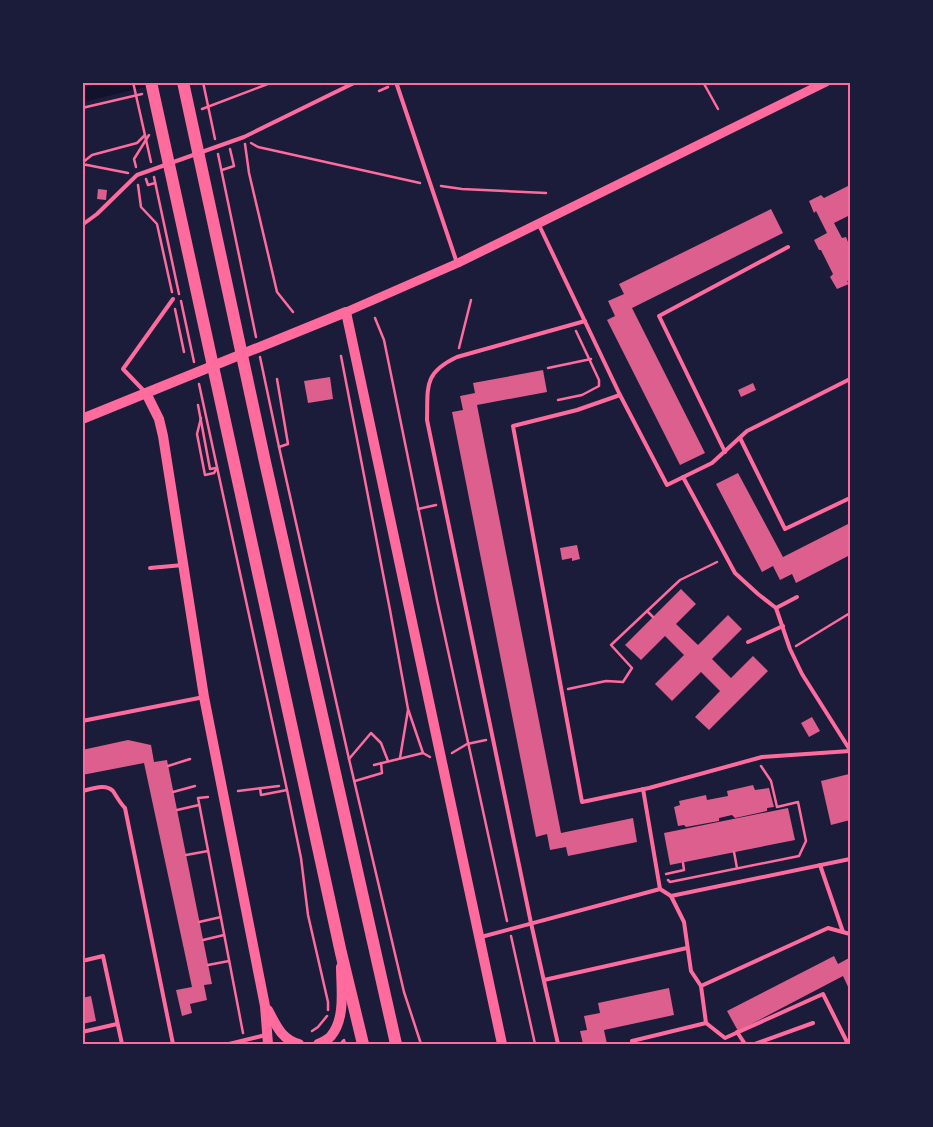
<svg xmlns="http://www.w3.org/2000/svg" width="933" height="1127" viewBox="0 0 933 1127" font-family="'Alegreya Sans',sans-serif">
<rect width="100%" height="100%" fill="#1b1b3a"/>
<polygon fill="#12122b" points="82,83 162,83 83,102"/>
<g fill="#dd5f8e">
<polygon points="850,185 850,215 834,223 842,238 846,237 850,247 850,280 847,281 849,284 837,289 830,277 833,274 821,250 819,250 814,240 827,233 816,211 814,213 809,201 821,195 824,198"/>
<polygon points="98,189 107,190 106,200 97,199"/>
<polygon points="771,209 783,233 632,308 705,453 680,465 607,320 615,316 608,301 624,294 619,284"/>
<polygon points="543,370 547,392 477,405 561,833 633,818 637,842 568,856 566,847 550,850 547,834 536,837 452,412 463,410 460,396 475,393 473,383"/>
<polygon points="330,377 333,399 308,403 304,381"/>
<polygon points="753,383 756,390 741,397 738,390"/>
<polygon points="738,473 783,557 850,523 850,555 796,583 792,574 780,580 773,566 762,572 716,484"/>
<polygon points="577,545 580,559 572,561 572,558 562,560 560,548"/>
<polygon points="681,589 696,604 676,624 698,645 728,615 742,629 712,659 731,678 753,656 768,671 709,730 695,717 720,691 701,672 672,701 655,684 684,655 665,636 641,660 625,645"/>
<polygon points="812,717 820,731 809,737 801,723"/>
<polygon points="128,740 151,745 154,762 167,760 212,984 204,985 207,1000 190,1004 192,1013 182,1016 176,990 192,987 144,763 82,775 82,750"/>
<polygon points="849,774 850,820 831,825 821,781"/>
<polygon points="753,785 755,790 769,788 774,807 767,808 767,811 735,818 732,815 719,818 719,821 686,827 684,825 678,826 674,807 680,805 679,801 706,795 707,800 728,796 727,791"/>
<polygon points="788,808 795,840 670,865 664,833"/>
<polygon points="834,956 838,964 849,958 850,960 850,991 843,976 738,1031 727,1011"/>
<polygon points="669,988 674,1015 604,1030 607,1044 583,1044 580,1031 587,1030 584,1016 600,1013 598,1003"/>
<polygon points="91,996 96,1021 82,1024 82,998"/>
</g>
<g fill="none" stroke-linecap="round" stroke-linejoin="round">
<g stroke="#ff6b9d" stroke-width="2.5">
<polyline points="133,82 151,162"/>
<polyline points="203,82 215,139"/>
<polyline points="703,82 718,109"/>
<polyline points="379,91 388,87"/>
<polyline points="82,108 142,94"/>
<polyline points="202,109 273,82"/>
<polyline points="251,143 258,147 420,183"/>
<polyline points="245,144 249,173 277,292 293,312"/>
<polyline points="218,154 256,337"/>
<polyline points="82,163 92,155 137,143 145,135"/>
<polyline points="82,164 128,173"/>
<polyline points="136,167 134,159 149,135"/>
<polyline points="222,170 234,166 230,149"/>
<polyline points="154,177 179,294"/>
<polyline points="146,179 148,185 155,183"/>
<polyline points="138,185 141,207 157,224 172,292"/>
<polyline points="441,186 462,189 546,193"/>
<polyline points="181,301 194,362"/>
<polyline points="175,309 184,352"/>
<polyline points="375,318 384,340 437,600 507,921"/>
<polyline points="459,348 471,300"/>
<polyline points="341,356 390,610 408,709 423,753 430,757"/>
<polyline points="260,357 279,447 349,759 404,992 421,1044"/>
<polyline points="548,368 591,359"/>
<polyline points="277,379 288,444 279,447"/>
<polyline points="199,384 287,790 301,858 308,915 328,1002 328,1010"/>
<polyline points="558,400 582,395 599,386 599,380 576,331"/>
<polyline points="198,405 210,469 216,468"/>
<polyline points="201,418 197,434 205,475 214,473 217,468"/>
<polyline points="418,509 436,505"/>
<polyline points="647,611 653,617"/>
<polyline points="796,646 850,613"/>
<polyline points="568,689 606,681 623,682 632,668 611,645 680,580 717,562"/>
<polyline points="452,753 467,744 486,740"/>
<polyline points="400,758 408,710"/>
<polyline points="349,759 371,733 381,743 388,761"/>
<polyline points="374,765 423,753"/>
<polyline points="168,766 190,759"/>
<polyline points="355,781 382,773 381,763"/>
<polyline points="260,788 261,795 287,790"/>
<polyline points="238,791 279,786"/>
<polyline points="173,792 195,786"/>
<polyline points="208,797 198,798 243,1033"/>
<polyline points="177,810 199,805"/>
<polyline points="734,852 737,868"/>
<polyline points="186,855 208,851"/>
<polyline points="666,874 684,870 683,863"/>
<polyline points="668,880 670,882 799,856 806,841 798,802 777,807 771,781 761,766"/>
<polyline points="199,922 221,917"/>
<polyline points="511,936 535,1044"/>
<polyline points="203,940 224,935"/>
<polyline points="208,965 229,961"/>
<polyline points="312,1031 318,1027 327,1016"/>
<polyline points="342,1042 344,1040 345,1044"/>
</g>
<g stroke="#ff6b9d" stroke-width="4">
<polyline points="396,82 457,263"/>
<polyline points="82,225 97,214 137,175 244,137 356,82"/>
<polyline points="539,225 620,395 577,410 513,426 582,802 649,788 762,757 850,751"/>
<polyline points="145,392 123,369 173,299"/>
<polyline points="620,395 667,485 712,463 747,431 850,379"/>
<polyline points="740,438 785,529 850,498"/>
<polyline points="725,452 659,316 788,247"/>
<polyline points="683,477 735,573 758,594 776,608 790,649 802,674 850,750"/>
<polyline points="150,568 183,565"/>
<polyline points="776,608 797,597"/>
<polyline points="748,642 783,626"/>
<polyline points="82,721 204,697"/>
<polyline points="643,789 660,889"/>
<path d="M 82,791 C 92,789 105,783 113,791 C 117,797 120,803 125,808 L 173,1044"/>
<polyline points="820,865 843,932"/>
<polyline points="671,896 850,859"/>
<polyline points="481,937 660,889 671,896 684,922 691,971 701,986 706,1023 632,1041 633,1044"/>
<polyline points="82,961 103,956 122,1044"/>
<polyline points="544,980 687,948"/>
<polyline points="701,986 828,928 850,934"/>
<polyline points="706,1023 725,1038 823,994 848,1044"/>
<polyline points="82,1032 117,1024"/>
<polyline points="737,1032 745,1044"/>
<polyline points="229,1044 266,1035"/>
<path d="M 558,1044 L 531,923 L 427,420 C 428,387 423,373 457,357 L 585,321"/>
<polyline points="755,1044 813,1023"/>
</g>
<polyline stroke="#ff6b9d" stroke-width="9" points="346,312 458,263 826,82"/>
<g stroke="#ff6b9d" stroke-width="10">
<polyline points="146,393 159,419 163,436 204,697 265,1006 268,1044"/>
<polyline points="82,419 346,312 502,1044"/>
<path d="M 268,1010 C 276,1025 281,1039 299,1044"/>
<path d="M 318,1044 C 322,1042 328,1040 331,1036 C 346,1018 341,988 341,967"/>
</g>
<g stroke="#ff6b9d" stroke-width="12">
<polyline points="151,82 341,953 363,1044"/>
<polyline points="183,82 265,462 396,1044"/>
</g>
</g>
<rect width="933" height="1127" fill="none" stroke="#1b1b3a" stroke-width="168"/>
<rect x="84" y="84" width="765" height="959" fill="none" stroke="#ff6b9d" stroke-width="2"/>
</svg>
